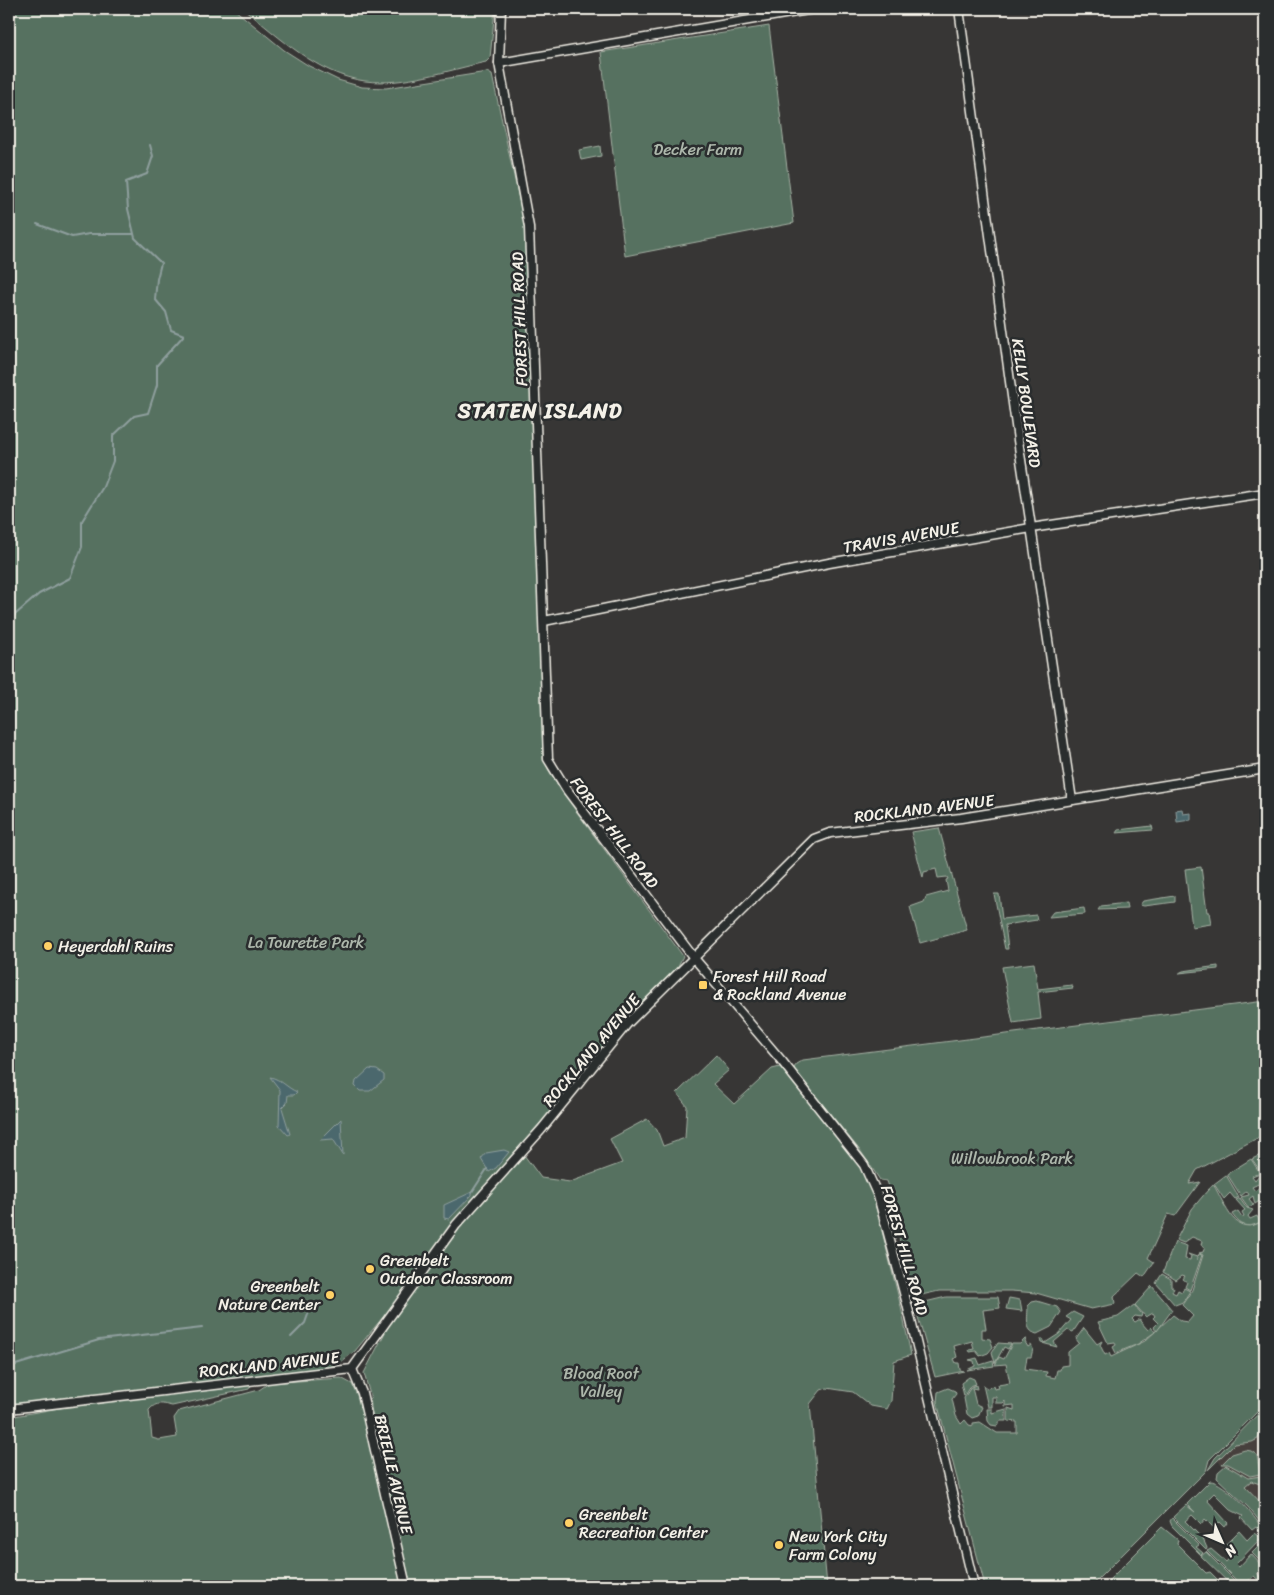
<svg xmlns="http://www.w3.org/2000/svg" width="1274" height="1595" viewBox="0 0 1274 1595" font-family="Sriracha,sans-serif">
<rect width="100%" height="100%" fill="#373635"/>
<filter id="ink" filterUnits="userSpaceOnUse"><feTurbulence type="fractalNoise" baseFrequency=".02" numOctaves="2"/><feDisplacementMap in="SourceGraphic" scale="10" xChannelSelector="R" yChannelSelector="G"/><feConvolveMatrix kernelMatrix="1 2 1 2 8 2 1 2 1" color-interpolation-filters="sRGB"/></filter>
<g filter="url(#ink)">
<polygon fill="#46413d" points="1265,1407 1265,1507 1215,1458"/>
<g fill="#567160" stroke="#a5b1a4">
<polygon points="9,9 234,9 284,50 309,66 338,80 362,87 386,88 487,72 492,75 525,227 527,248 543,755 548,769 562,792 683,956 676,970 622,1021 556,1105 451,1224 402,1294 355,1351 337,1365 308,1370 9,1406"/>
<path d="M 244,9 L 495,9 L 490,58 L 486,62 C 448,70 404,86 365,81 C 318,75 279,37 244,9 Z"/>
<polygon points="769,26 794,223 625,256 601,52"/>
<polygon points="600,146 601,156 581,160 579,150"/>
<polygon points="1152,826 1153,830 1116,833 1118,830"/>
<polygon points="939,828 967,930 920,943 910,907 924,902 926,897 948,891 946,880 948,879 947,877 938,878 936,869 924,872 923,878 911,832"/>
<polygon points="1201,867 1207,912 1209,912 1211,924 1192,927 1185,869"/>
<polygon points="994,894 999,894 1002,919 1036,915 1037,920 1005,925 1008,949 1005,949"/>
<polygon points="1175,896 1175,902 1144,906 1140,905 1143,901"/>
<polygon points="1126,903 1127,909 1098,910 1101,906"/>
<polygon points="1084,908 1085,914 1049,917 1053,912"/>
<polygon points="1034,963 1038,989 1072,985 1073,988 1038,992 1041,1019 1013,1023 1002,967"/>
<polygon points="1218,966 1218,969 1179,973 1183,971"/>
<polygon points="1265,1001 1265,1134 1197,1170 1189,1184 1200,1182 1175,1216 1168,1214 1148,1258 1154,1262 1144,1277 1138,1273 1114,1296 1115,1304 1091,1309 1036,1293 1011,1291 939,1291 917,1296 908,1293 905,1285 910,1279 903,1254 908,1252 903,1252 886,1190 889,1187 887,1181 880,1180 862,1153 794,1069 796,1064 803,1060"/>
<polygon points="716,1055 729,1070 713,1084 734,1104 772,1069 780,1067 855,1159 865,1176 873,1195 901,1307 911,1355 894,1361 891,1401 887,1409 871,1406 853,1392 827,1388 821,1390 810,1404 827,1586 410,1586 372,1419 370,1395 364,1373 390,1323 470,1214 524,1155 541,1178 570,1182 622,1163 610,1139 647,1119 657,1130 663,1146 685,1138 687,1106 677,1093"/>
<polygon points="1265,1153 1265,1174 1263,1175 1252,1159"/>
<polygon points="1251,1159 1260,1173 1252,1176 1255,1180 1260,1174 1265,1181 1252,1187 1255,1191 1265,1183 1265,1194 1263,1190 1259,1193 1264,1198 1255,1204 1253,1196 1249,1199 1254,1205 1248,1207 1241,1197 1249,1195 1247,1191 1241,1196 1227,1174"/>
<polygon points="1226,1175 1239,1197 1235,1199 1230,1193 1224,1199 1214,1184"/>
<path d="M 1213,1184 C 1227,1207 1234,1239 1265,1220 L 1265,1404 L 1209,1460 L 1206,1471 L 1091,1586 L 985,1586 L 937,1402 L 938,1392 L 948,1388 L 955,1391 L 956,1394 L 952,1399 L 956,1416 L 961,1424 L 965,1420 L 969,1425 L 973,1426 L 973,1423 L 980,1422 L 997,1433 L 1017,1433 L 1017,1422 L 1008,1421 L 1008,1408 L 1014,1410 L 1014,1405 L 1005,1406 L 1005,1401 L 1003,1403 L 996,1403 L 996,1397 L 992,1397 L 992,1407 L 988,1407 L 983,1385 L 986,1389 L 993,1386 L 994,1389 L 999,1388 L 998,1385 L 1010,1383 L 1006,1364 L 995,1365 L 999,1357 L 1004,1359 L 1012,1344 L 1020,1344 L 1026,1338 L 1025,1342 L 1028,1347 L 1031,1345 L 1033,1349 L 1031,1357 L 1027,1357 L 1025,1369 L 1047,1372 L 1046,1376 L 1055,1378 L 1057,1370 L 1060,1370 L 1061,1366 L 1068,1365 L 1068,1352 L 1079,1343 L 1076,1339 L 1084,1328 L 1097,1344 L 1102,1341 L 1100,1345 L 1105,1355 L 1109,1353 L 1111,1357 L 1145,1341 L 1173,1315 L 1181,1321 L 1188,1322 L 1193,1316 L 1182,1305 L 1192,1290 L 1203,1255 L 1199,1253 L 1203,1252 L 1205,1247 L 1201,1245 L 1202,1241 L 1192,1237 L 1184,1243 L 1176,1240 L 1192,1209 Z"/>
<path d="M 1240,1198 L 1247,1208 L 1253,1210 L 1248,1216 L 1250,1219 L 1257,1216 L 1260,1222 C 1248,1229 1240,1226 1232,1214 L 1238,1211 L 1242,1217 L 1244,1216 L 1242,1212 L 1245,1210 L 1236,1200 Z"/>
<polygon points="1175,1242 1187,1246 1185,1259 1190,1260 1191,1256 1188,1254 1197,1257 1197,1260 1199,1254 1202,1255 1190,1290 1185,1287 1187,1282 1183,1279 1185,1276 1182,1275 1176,1280 1163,1272"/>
<polygon points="1162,1274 1171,1279 1171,1286 1174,1288 1172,1292 1176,1294 1178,1290 1182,1292 1184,1288 1190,1291 1183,1302 1175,1305 1156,1283"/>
<polygon points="1152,1286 1172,1310 1157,1331 1154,1327 1158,1323 1153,1318 1155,1316 1153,1313 1146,1317 1135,1305"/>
<polygon points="946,1297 998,1297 1000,1308 983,1310 986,1329 982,1329 982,1338 990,1339 993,1347 988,1353 980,1356 976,1351 970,1352 969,1350 974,1349 972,1341 954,1346 957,1357 954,1359 956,1363 959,1363 960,1370 964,1371 935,1377 918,1317 918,1312 916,1311 925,1302"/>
<polygon points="1009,1298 1020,1300 1022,1311 1006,1309"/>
<path d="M 1037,1301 L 1057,1307 L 1061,1312 L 1051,1327 L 1037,1334 C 1024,1331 1028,1317 1028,1306 L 1032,1302 Z"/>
<polygon points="1134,1305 1142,1314 1141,1317 1135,1316 1132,1319 1135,1322 1140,1319 1140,1321 1148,1330 1151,1327 1155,1332 1138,1344 1116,1353 1113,1347 1116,1345 1115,1342 1108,1343 1098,1322 1118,1317"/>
<polygon points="1073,1312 1083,1317 1073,1332 1068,1330 1054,1342 1057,1347 1042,1343 1041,1339 1043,1339 1045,1343 1059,1334 1071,1320 1066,1317"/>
<polygon points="998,1343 1011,1344 1008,1349 1004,1347 995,1363 992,1352"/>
<polygon points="977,1358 980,1365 993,1361 994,1366 967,1370 975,1366 974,1361 969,1360"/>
<polygon points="969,1377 974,1379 976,1384 970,1386 964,1396 961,1383"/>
<path d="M 341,1378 L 352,1384 L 361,1404 L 403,1586 L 9,1586 L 9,1417 L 93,1402 L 251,1385 L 249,1389 L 172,1406 C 162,1404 157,1401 149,1410 L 152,1438 L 159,1440 L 177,1437 L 174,1418 L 179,1411 L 259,1390 L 269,1383 Z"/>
<polygon points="976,1385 977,1389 972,1388 976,1404 982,1407 978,1416 972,1418 967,1414 964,1398 971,1387"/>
<polygon points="1265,1407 1265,1420 1258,1439 1252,1442 1234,1444 1208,1470 1215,1458"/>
<polygon points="987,1409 992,1409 992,1413 1006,1409 1006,1421 1000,1421 997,1426 991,1425 988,1421"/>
<polygon points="1245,1450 1251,1451 1257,1455 1260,1474 1250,1476 1228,1464 1222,1464 1232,1454"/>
<polygon points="1226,1465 1248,1478 1261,1476 1263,1485 1251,1481 1245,1486 1265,1507 1265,1528 1248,1507 1217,1478 1218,1472"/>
<path d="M 1210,1481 C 1223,1480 1262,1522 1265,1535 C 1267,1543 1265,1554 1265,1562 L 1263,1564 L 1252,1553 L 1263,1542 L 1260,1539 L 1236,1564 L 1239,1567 L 1251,1554 L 1263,1567 L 1257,1573 L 1261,1578 L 1265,1575 L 1265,1586 L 1254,1576 L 1242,1586 L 1207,1551 L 1211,1549 L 1226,1562 L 1232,1555 L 1224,1546 L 1239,1531 L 1247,1540 L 1254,1533 L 1258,1536 L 1261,1533 L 1256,1527 L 1252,1530 L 1241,1518 L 1243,1516 L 1231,1510 L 1214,1493 L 1207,1500 L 1228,1523 L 1225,1527 L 1220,1522 L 1214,1528 L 1205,1519 L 1201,1524 L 1192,1515 L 1185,1521 L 1203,1539 L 1207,1548 L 1206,1550 L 1173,1517 L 1186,1505 L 1195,1512 L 1187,1504 Z"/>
<polygon points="1172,1518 1199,1545 1196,1547 1203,1553 1201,1555 1172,1526 1170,1521"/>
<polygon points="1162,1527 1178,1540 1177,1544 1206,1573 1210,1572 1219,1581 1219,1586 1103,1586"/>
<polygon points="1206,1552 1240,1586 1232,1586 1201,1556"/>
</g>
<g fill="#4b686d" stroke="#8f9f9e">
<polygon points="1182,809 1183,814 1191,813 1191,820 1177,822 1176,810"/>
<polygon points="369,1069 377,1070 384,1075 384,1080 370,1091 360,1091 355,1086 356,1081"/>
<path d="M 270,1077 C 281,1079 287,1088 297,1092 L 294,1095 L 288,1095 L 287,1103 L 282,1108 L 290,1134 L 288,1135 L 279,1125 L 280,1090 Z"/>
<polygon points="341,1119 343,1155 333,1139 320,1140"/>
<polygon points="504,1150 509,1152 496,1168 489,1172 481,1159 486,1153"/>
<polygon points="472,1192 472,1195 449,1219 444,1218 444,1205"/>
</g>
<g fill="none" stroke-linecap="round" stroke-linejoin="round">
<g stroke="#8f9f9e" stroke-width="2">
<polyline points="37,224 72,237 89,234 134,234"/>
<polyline points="9,620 39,594 70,578 82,547 82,521 103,487 113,461 113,436 134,416 148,413 157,385 157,365 184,335 171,330 166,312 155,299 157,279 161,263 135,238 128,209 126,182 147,174 153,156 150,145"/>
<polyline points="472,1192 487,1169"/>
<polyline points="291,1337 305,1323 310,1309"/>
<polyline points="9,1367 99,1340 202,1328"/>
</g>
<g stroke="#f4f1e8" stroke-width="11">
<g id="minor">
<polyline points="501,9 499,63 529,227 548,759 567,790 694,958 781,1060 864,1165 878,1196 907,1304 974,1586"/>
<polyline points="959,9 1018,440 1072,800"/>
<polyline points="499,63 814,9"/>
<polyline points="544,621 829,563 1031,528 1265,493"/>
<polyline points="352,1369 362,1393 406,1586"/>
<polyline points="9,1409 352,1369 456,1225 541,1130 627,1024 814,839 830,833 961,818 1265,769"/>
</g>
</g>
<use href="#minor" stroke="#2a2d2e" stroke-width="8"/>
</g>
</g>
<g fill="#ffd166" stroke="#2a2d2e" stroke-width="2">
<circle cx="48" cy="946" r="5"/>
<rect x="698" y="980" width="10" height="10" rx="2.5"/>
<circle cx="370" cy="1269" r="5"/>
<circle cx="330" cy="1295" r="5"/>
<circle cx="569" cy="1523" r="5"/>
<circle cx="779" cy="1545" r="5"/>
</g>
<g text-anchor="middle" stroke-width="5" stroke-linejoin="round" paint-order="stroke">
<g font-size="16" fill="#adb7ab" stroke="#2a2d2e">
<text x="698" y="155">Decker Farm</text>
<text x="306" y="948">La Tourette Park</text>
<text x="1012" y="1164">Willowbrook Park</text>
<text x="601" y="1379">Blood Root<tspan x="601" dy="18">Valley</tspan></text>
</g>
<g font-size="16" fill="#f4f1e8" stroke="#2a2d2e">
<text transform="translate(519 319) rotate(-92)" y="6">FOREST HILL ROAD</text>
<text transform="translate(1027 403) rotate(82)" y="6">KELLY BOULEVARD</text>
<text transform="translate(901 537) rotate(-10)" y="6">TRAVIS AVENUE</text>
<text transform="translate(924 808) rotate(-7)" y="6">ROCKLAND AVENUE</text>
<text transform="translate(615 832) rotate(53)" y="6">FOREST HILL ROAD</text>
<text transform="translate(591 1050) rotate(-50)" y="6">ROCKLAND AVENUE</text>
<text transform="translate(905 1250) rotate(74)" y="6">FOREST HILL ROAD</text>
<text transform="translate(269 1364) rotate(-6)" y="6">ROCKLAND AVENUE</text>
<text transform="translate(394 1474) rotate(77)" y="6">BRIELLE AVENUE</text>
</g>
<g font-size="16" fill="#f4f1e8" stroke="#2a2d2e" text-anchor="start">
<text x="58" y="952">Heyerdahl Ruins</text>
<text x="713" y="982">Forest Hill Road<tspan x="713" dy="18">&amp; Rockland Avenue</tspan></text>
<text x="380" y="1266">Greenbelt<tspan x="380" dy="18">Outdoor Classroom</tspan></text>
<text x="320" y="1292" text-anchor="end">Greenbelt<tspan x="320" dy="18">Nature Center</tspan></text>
<text x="579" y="1520">Greenbelt<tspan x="579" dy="18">Recreation Center</tspan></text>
<text x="789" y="1542">New York City<tspan x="789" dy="18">Farm Colony</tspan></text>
</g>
<g font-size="21" font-weight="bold" letter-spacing="1" fill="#f4f1e8" stroke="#2a2d2e">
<text x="540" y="418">STATEN ISLAND</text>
</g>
</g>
<rect width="1274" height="1595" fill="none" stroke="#2a2d2e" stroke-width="30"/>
<rect x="15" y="15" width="1244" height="1565" fill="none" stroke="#f4f1e8" stroke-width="2" filter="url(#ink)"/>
<g transform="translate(1222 1542) rotate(135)" stroke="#2a2d2e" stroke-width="4" paint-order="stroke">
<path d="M0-4L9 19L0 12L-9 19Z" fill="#f4f1e8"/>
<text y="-8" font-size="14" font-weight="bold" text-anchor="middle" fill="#f4f1e8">N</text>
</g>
</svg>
